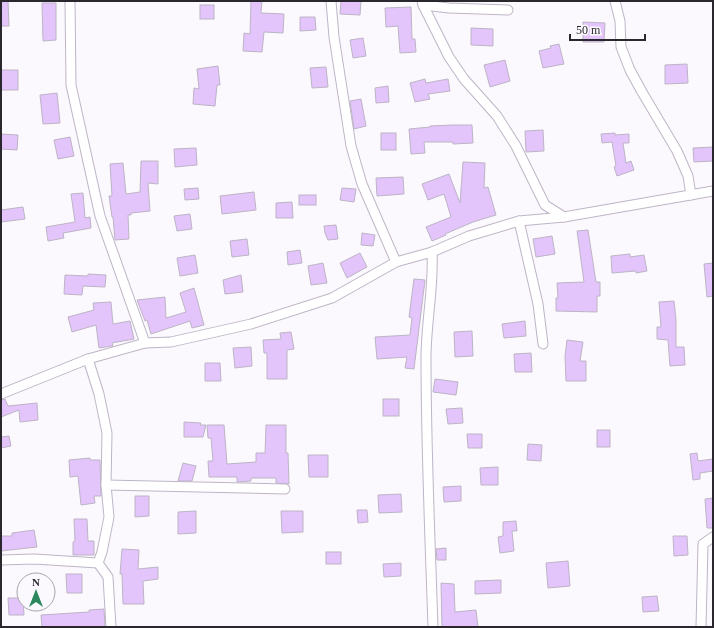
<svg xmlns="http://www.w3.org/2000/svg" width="714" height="628" viewBox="0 0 714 628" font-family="Georgia,serif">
<rect width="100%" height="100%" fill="#fbf9fd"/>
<g fill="#e3c4fb" stroke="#bdb4c6">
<polygon points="1,1 8,1 9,26 1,26"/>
<polygon points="251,1 262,1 261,13 284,14 283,33 264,32 262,52 243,51 244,33 250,34"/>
<polygon points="341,1 361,1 360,15 340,14"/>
<polygon points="42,3 56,3 56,40 43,41"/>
<rect x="200" y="5" width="14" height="14"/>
<polygon points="411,7 412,39 415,39 416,52 400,53 398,26 386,27 385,8"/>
<polygon points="300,17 315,17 316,30 300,31"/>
<polygon points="583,22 605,23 604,42 583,42"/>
<polygon points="471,28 493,29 493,46 471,45"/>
<polygon points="363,38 366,56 353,58 350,40"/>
<polygon points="559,44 564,64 543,68 539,51 551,48 550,46"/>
<polygon points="505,60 510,81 490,87 484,65"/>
<polygon points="687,64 688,83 665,84 665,65"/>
<polygon points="218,66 220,85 217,85 215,106 193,104 194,88 199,89 197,69"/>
<polygon points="326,67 328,87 312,88 310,68"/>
<rect x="1" y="70" width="17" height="20"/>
<polygon points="425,79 426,83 448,79 450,91 428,94 430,99 415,102 410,83"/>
<polygon points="388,86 389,102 376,103 375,88"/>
<polygon points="57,93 60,123 43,124 40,95"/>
<polygon points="361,99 366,126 354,129 350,101"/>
<polygon points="452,125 472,125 473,143 453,144 453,142 424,142 425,153 411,154 409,129 430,127 430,126"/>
<polygon points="543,130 544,151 526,152 525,131"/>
<rect x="381" y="133" width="15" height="17"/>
<polygon points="615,133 615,135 629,134 629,143 623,143 626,163 631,161 634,170 617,176 614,167 616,166 612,142 602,143 601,134"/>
<polygon points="1,134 18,135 17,150 1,149"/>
<polygon points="70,137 74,156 58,159 54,140"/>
<polygon points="713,147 713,161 694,162 693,148"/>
<polygon points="196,148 197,165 175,167 174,149"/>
<polygon points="141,161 158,161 158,184 148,183 150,211 131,213 131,215 128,215 129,239 115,240 113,217 112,217 109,196 112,196 110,164 123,163 126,194 140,192"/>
<polygon points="463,162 485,163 484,188 488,187 496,215 473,222 445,234 446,235 432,241 426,227 451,217 444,194 428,200 422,184 449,174 460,203"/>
<polygon points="403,177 404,194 377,196 376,178"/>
<polygon points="198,188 199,199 185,200 184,189"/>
<polygon points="342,188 356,189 354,202 340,200"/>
<polygon points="254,192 256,210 222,214 220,196"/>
<polygon points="83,193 85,218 90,217 91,228 63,233 64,238 48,241 46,227 75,222 71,194"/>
<rect x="299" y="195" width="17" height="10"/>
<polygon points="292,202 293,218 276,218 276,203"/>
<polygon points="23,207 25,219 1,222 1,210"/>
<polygon points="190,214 192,229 177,231 174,216"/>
<polygon points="336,225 338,239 328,240 325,233 324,226"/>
<polygon points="588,230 596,282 600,282 600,296 597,296 597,312 556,311 556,298 558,298 557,283 584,282 577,231"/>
<polygon points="362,233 375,235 373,246 361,245"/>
<polygon points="552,236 555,254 536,257 533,239"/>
<polygon points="247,239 249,255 232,257 230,241"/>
<polygon points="300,250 302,263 288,265 287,252"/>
<polygon points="360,253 367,267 347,278 340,263"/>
<polygon points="630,254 630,257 644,255 647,271 636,273 636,271 612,273 611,256"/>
<polygon points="195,255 198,273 180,276 177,258"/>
<polygon points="323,263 327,283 311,285 308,266"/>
<polygon points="713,263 713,296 707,297 704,264"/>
<polygon points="88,274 106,275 105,287 83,286 82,295 64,294 65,275 88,276"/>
<polygon points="241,275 243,292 225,294 223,280"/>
<polygon points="414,279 425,280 414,369 405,368 407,357 377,359 375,337 410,335 412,318 409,317"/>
<polygon points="194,288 204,325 192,328 190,321 151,334 147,320 145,321 137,300 165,297 166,318 186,312 180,293"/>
<polygon points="674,301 676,320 676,347 684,347 685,365 670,366 668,340 657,339 657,327 661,327 659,302"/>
<polygon points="111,302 113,324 130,321 134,339 112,343 113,346 111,346 99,348 96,325 72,332 68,317 94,310 93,303"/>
<polygon points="525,321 526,336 504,338 502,324"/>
<polygon points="472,331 473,356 455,357 454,332"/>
<polygon points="291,332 294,349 287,350 287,379 267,379 267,353 264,353 263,340 281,339 280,333"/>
<polygon points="567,340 583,342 580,361 586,361 586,381 566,381 565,356"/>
<polygon points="251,347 252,366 235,368 233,348"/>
<polygon points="531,353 532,372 515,372 514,354"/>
<polygon points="205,363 220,363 221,381 205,381"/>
<polygon points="435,379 458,382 456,395 433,392"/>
<polygon points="5,399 8,406 37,403 38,420 20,422 19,410 1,417 1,400"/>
<rect x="383" y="399" width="16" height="17"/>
<polygon points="462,408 463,423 448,424 446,409"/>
<polygon points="184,422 201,423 200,425 206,425 203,437 184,437"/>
<polygon points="207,425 224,425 227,464 256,462 256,453 265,453 266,425 286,425 286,453 288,453 289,484 276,483 276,478 251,478 251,481 237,482 237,477 209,477 208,461 213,461 211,438 208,438"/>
<rect x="597" y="430" width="13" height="17"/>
<polygon points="467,434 482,434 482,448 468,448"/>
<polygon points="9,436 11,446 1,448 1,437"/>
<polygon points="528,444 542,445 541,461 527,460"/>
<polygon points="697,453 698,461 713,459 713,471 700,473 700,479 693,480 690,454"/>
<polygon points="308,455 328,455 328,477 309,477"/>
<polygon points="90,458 90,460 100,460 101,496 94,496 95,503 81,505 78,476 70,477 69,460"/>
<polygon points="183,463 196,466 192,481 178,481"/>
<polygon points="498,467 498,485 481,485 480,468"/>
<polygon points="461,486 461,501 444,502 443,487"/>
<polygon points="401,494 402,512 379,513 378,495"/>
<polygon points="135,496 149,496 149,516 135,517"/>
<polygon points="713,498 713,528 707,528 705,499"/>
<polygon points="357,510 367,510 368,522 358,523"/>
<polygon points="196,511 196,533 178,534 178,512"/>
<polygon points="281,511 303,511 303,532 282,533"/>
<polygon points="74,519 87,519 88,541 94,541 94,555 73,555 73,542 75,541"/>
<polygon points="516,521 517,531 512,531 514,551 500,553 498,537 503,536 503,522"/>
<polygon points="34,530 37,547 1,551 1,536 12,536 12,533"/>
<polygon points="673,536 687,536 688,555 674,556"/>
<polygon points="446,548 446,560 437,560 436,549"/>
<polygon points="122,549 139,550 138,569 158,567 158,579 143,581 144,604 123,604 122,574 120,574"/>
<rect x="326" y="552" width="15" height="12"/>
<polygon points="568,561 570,586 548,588 546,563"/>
<polygon points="401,563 401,576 384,577 383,564"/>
<polygon points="66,574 82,574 82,593 67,593"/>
<polygon points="501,580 501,593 475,594 475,581"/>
<polygon points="441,583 454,584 455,612 476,610 478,627 442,627"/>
<polygon points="657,596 659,611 643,612 642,597"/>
<polygon points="8,598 23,598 24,615 9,615"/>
<polygon points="104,609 105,627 42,627 41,615 89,612 89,610"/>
</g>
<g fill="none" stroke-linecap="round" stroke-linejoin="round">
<g stroke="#beb5c7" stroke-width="11">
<g id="minor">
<polyline points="70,1 71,85 100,216 145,343"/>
<polyline points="331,1 334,37 351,146 362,184 396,262"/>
<polyline points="422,1 423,5 449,57 464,79 497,116 516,146 545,205 564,217"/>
<polyline points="615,1 620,21 621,47 630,70 642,92 677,151 688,176 691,195"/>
<polyline points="423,5 449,8 508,10"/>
<polyline points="519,221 538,304 543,344"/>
<path d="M 432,252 C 434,287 426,322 426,358 C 426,448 430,537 433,627"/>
<polyline points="88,359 99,394 107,433 106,485 109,517 102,552 98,563 108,577 111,627"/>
<polyline points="1,394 88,359 145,343 171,342 251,324 332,298 396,262 432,252 469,236 519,221 564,217 713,191"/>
<polyline points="106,485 285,489"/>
<polyline points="1,560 34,559 98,563"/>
<polyline points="701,627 703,544 713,537"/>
</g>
</g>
<use href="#minor" stroke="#fff" stroke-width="9"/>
</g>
<rect width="714" height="628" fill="none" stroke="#2a272e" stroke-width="4"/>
<g transform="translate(36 592)"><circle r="19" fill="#fbf9fd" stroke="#a7a5aa"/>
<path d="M0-3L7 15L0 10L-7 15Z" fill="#2c885f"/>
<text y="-6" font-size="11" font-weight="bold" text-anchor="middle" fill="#2a272e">N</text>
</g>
<path d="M570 34v6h75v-6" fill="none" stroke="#2a272e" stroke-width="2"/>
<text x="576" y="34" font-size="12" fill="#2a272e" stroke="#fbf9fd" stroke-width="3" paint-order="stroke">50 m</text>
</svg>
